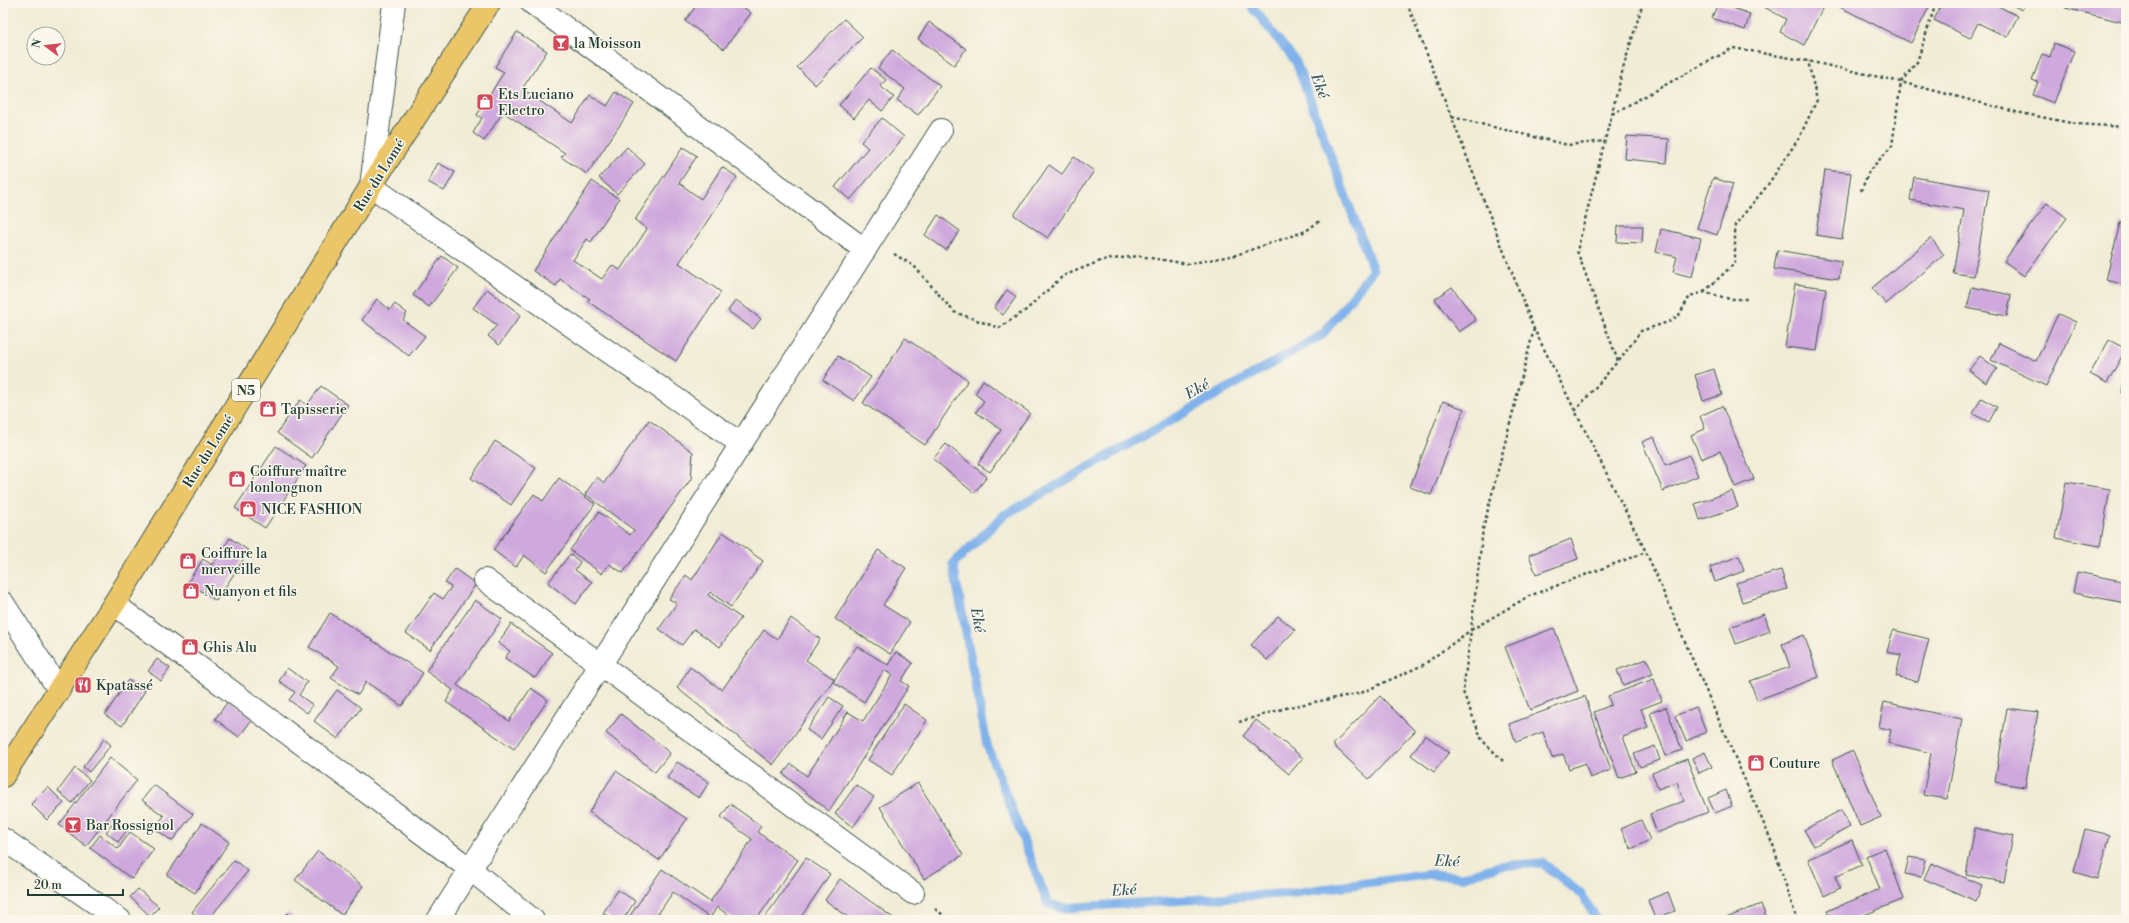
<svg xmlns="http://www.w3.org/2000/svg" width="2129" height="923" viewBox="0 0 2129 923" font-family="'Libre Bodoni',serif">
<rect width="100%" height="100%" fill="#fbf7ec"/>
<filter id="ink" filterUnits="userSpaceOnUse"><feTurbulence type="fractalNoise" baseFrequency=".025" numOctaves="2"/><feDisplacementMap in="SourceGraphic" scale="8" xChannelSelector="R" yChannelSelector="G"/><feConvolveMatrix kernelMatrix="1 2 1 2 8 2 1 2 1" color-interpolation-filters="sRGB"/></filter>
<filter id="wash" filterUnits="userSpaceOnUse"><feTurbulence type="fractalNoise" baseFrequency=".012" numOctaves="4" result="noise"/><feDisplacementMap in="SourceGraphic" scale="16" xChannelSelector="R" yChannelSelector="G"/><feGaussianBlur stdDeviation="0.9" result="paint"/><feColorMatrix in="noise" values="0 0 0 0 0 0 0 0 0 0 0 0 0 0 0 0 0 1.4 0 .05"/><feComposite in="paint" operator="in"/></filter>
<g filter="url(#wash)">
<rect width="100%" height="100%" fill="#f1ecd5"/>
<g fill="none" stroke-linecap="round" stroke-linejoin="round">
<polyline stroke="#7fb1eb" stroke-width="9" points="1249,3 1296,62 1373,270 1322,335 1004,515 953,564 987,745 1048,904 1062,908 1294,893 1431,874 1462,877 1499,866 1543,863 1582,895 1597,920"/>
</g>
<g id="blocks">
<g fill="#cfa8dd">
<polygon points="698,3 738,3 751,13 724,49 685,21"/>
<polygon points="1718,3 1750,14 1745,30 1712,18"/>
<polygon points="1766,3 1825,3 1804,45 1780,32 1786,19 1764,7"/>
<polygon points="1832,3 1931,3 1911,43"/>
<polygon points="1942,3 1992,3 2018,16 2007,37 1978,23 1970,38 1934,20"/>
<polygon points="2008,3 2025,3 2022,10"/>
<polygon points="2067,3 2126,3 2126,23 2065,8"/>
<polygon points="844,19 863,37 815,85 797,67"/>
<polygon points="929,22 966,49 954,65 918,39"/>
<polygon points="517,32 547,51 522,89 572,123 590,95 607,106 616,92 634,104 587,174 561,157 565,153 503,112 484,141 473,133 482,118 477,115 504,72 495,67"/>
<polygon points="2054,43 2074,51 2054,103 2033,95 2038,82 2032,80 2042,54 2050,57"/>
<polygon points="892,50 940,86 918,115 897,100 905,89 878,68"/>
<polygon points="871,68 886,80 880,86 894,97 882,111 869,100 854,118 839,105"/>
<polygon points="882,118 904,137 850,200 835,187 868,148 861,142"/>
<polygon points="1627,136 1669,139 1667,163 1625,159"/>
<polygon points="627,147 645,164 617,194 599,178"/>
<polygon points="683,147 697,156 679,183 701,199 722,167 737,177 679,263 721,292 676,361 587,301 590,299 560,279 556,286 533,271 592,181 619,199 591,242 587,239 573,260 602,279 612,265 620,270 647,229 635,220"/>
<polygon points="1074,157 1094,171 1048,238 1014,215 1049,165 1062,174"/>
<polygon points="438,163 455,172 444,191 428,182"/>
<polygon points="1825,170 1851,173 1842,239 1816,235"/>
<polygon points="1914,177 1989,190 1974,276 1953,273 1964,210 1910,200"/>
<polygon points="1713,178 1733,184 1717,235 1697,228"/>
<polygon points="2047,203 2067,218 2024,276 2004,261"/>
<polygon points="938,215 960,231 946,250 925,235"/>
<polygon points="2120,223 2126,224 2126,285 2106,280"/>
<polygon points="1618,226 1643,226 1642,243 1617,242"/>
<polygon points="1661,229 1701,238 1692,277 1673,272 1677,257 1656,252"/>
<polygon points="1931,238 1944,255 1886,304 1872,288"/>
<polygon points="1777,250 1841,261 1839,279 1774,269"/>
<polygon points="442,256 458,268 429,307 413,295"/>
<polygon points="1795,284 1826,288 1817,351 1785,347"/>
<polygon points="1452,287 1476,320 1459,332 1435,299"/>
<polygon points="1972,287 2011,295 2007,316 1967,308"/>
<polygon points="487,289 521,315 499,345 488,336 497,325 473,308"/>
<polygon points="1007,290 1016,297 1003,315 994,308"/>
<polygon points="377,299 390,310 395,304 407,313 403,320 425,336 409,356 362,320"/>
<polygon points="736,300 761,319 753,329 728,311"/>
<polygon points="2058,314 2076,322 2046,386 1991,360 1999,343 2036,361"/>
<polygon points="905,338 968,380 925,445 863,403"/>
<polygon points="2109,340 2126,349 2107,383 2090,374"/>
<polygon points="838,356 871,377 854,401 823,380"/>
<polygon points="1980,356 1997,369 1986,383 1969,370"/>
<polygon points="2125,367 2126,367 2126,394 2122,393"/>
<polygon points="1714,369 1722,395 1703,401 1695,375"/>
<polygon points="983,380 1030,413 990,472 978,464 1001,430 976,412 984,401 975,394"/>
<polygon points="321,386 348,405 312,458 277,433 300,400 307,405"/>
<polygon points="1981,398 1997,407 1989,422 1973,414"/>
<polygon points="1443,401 1464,409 1431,495 1410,487"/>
<polygon points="1722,406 1754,479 1735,487 1720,451 1701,459 1691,435 1705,429 1700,416"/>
<polygon points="649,420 693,452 691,479 623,573 609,564 602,574 570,550 599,512 630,535 634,530 585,494 597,477 604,483"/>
<polygon points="1654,437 1666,465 1689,455 1698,476 1663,491 1642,442"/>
<polygon points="495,441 536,468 511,505 471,478"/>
<polygon points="946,444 987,477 974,493 933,459"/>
<polygon points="276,446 306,466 265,528 235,508"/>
<polygon points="559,478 595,504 546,572 524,555 516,567 493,550 534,494 543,501"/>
<polygon points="2066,482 2110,489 2100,546 2056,538"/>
<polygon points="1732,491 1738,507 1700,520 1695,504"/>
<polygon points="723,532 763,561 731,607 710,592 708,595 741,618 720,647 694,629 682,645 659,629 677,603 669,599 686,575 692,580"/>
<polygon points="230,538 249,551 216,601 188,582 203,559 212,565"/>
<polygon points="1571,539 1578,559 1536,574 1529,555"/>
<polygon points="878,550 906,568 883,605 910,622 890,654 835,619"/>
<polygon points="570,554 580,562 575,570 592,582 576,604 548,583"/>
<polygon points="1739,556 1744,571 1715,582 1710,567"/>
<polygon points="455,569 476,584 430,650 406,633 434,593 443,599 451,587 445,583"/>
<polygon points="1781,570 1787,589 1742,602 1736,583"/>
<polygon points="2077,572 2126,582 2126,603 2073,593"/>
<polygon points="475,600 502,619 457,685 509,721 531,688 548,700 514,749 446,702 453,690 426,671"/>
<polygon points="330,613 423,673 402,706 366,682 358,695 331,678 339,666 309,647"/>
<polygon points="1764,614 1770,631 1736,644 1730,627"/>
<polygon points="1278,616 1295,630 1267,660 1251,645"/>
<polygon points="791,618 820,639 806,660 834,679 773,765 677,688 690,667 722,690 764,630 777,639"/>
<polygon points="511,624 552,653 535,678 505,658 510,651 498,643"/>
<polygon points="1554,628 1578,691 1530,710 1505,647"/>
<polygon points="1893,630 1929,639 1918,682 1896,676 1901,655 1887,652"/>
<polygon points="1804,635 1819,677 1757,700 1750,681 1790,667 1782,644"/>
<polygon points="857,646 888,665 896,652 913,663 901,681 909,686 829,811 783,774 791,764 807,776 848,712 863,721 892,675 884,670 864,702 833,682"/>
<polygon points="157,659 170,668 161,681 148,671"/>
<polygon points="1647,659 1653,674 1623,685 1617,670"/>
<polygon points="287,668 307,682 299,695 313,705 307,713 289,700 295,692 279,681"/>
<polygon points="1654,679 1662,701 1641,709 1648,728 1623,737 1636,772 1619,778 1594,712 1611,705 1608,696"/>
<polygon points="128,680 145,691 122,726 105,715"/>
<polygon points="337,690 361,708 338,739 314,721"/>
<polygon points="1380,696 1415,731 1369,779 1333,745"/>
<polygon points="1585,696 1611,770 1590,778 1585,763 1569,769 1563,754 1552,758 1543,732 1516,742 1509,724"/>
<polygon points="829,697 843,706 821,739 807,730"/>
<polygon points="229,700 253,718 239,737 215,719"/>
<polygon points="1884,702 1962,719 1947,799 1923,795 1931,753 1888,743 1891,730 1879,727"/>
<polygon points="904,704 927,720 892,775 868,760"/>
<polygon points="1666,707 1682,750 1666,756 1650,713"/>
<polygon points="1696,707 1706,732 1686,741 1675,716"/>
<polygon points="2007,708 2038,712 2025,787 1995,782"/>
<polygon points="621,714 670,753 655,772 606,733"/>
<polygon points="1256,720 1303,758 1289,774 1243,736"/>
<polygon points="1425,735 1449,752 1434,772 1411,755"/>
<polygon points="104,739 111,745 89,772 83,767"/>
<polygon points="1655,746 1660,760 1640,767 1634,754"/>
<polygon points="1853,751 1881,817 1860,826 1832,760"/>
<polygon points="1705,752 1712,767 1699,773 1692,758"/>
<polygon points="110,758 137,780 86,846 59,825"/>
<polygon points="1687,759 1708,812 1657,833 1650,814 1684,801 1677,782 1658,789 1652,773"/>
<polygon points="677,762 709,782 699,798 667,778"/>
<polygon points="75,768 90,780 72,803 58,791"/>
<polygon points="616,771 687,819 659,860 589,812"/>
<polygon points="918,783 963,855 924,879 880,807"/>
<polygon points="154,785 193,814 172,841 154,828 164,816 142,800"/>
<polygon points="856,785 874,797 853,827 835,814"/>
<polygon points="48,787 64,803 47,820 31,804"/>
<polygon points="1726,790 1732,806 1715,813 1708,798"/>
<polygon points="730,804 761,826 757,832 798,860 756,920 736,920 717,907 710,918 673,892 654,920 627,920 662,869 710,902 752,839 721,817"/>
<polygon points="1841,810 1850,827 1814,846 1804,830"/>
<polygon points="117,819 128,829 118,842 106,832"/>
<polygon points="1641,820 1650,840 1631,849 1621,829"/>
<polygon points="202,823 229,842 195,893 167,875"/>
<polygon points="1975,828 2013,836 2004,882 1966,875"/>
<polygon points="2085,829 2110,835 2098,879 2074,872"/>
<polygon points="130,832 154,849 132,879 90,848 100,835 118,849"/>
<polygon points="1852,840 1862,865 1835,877 1840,888 1824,896 1808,859"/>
<polygon points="1885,848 1904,899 1852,920 1831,920 1827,911 1880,889 1866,856"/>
<polygon points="318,851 363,886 342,915 295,880"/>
<polygon points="1909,857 1925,860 1921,877 1905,874"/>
<polygon points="806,858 830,874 799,920 763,920"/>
<polygon points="234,860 248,871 208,920 201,920 192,912"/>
<polygon points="1931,863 1982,885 1976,901 1924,879"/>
<polygon points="840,879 896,920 852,920 825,900"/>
<polygon points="138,889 159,907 150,916 130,897"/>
<polygon points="618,890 635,901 623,920 614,920 603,913"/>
<polygon points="1668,892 1675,911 1664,915 1666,920 1652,920 1655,919 1648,900"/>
<polygon points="1761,904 1767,920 1721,920"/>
<polygon points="288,913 296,920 281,920"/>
</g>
</g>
</g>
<g filter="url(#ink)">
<use href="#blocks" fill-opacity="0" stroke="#3e574c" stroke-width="1"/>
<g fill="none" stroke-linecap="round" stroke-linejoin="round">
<g stroke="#3e574c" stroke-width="24">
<g id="minor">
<polyline points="394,3 371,186 741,444"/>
<polyline points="532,3 865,250"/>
<polyline points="485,580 913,893"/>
<polyline points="3,603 59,690"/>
<polyline points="114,604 470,869 533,920"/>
<polyline points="3,839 120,920"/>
<polyline points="438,920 941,130"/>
</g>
</g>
<g stroke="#3e574c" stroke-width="24">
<polyline id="primary" points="3,776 114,604 371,186 489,3"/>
</g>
<g stroke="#3e574c" stroke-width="2.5" stroke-dasharray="3 3" stroke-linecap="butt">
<polyline points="1407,3 1534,329 1646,552 1773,845 1797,920"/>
<polyline points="1612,114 1733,48 1808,61 1901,82 2016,112 2076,124 2126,127"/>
<polyline points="1452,117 1568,145 1605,141"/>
<polyline points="1861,191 1869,171 1892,146 1901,82 1917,62 1936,3"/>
<polyline points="894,254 914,266 954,312 999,328 1026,310 1063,276 1103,260 1139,256 1188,264 1236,255 1268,244 1306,231 1321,220"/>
<polyline points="1704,292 1735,263 1735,225 1767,186 1799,138 1817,100 1808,61"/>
<polyline points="1619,361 1641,331 1671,321 1679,315 1690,296 1704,292 1730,299 1749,299"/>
<polyline points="1575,411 1618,361 1577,251 1624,65 1643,3"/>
<polyline points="1239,722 1289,707 1361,693 1423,665 1471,630 1483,529 1534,329"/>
<polyline points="1503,761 1482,740 1463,692 1471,630 1529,596 1646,552"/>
<polyline points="935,909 950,920"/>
</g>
<use href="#minor" stroke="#fff" stroke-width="22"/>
<use href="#primary" stroke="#ebc669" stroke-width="22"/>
</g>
</g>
<defs>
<g id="bar-square" transform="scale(0.9)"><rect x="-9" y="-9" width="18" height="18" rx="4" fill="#d1495b" stroke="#fbf7ec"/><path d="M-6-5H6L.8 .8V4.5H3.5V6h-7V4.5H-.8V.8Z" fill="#fff"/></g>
<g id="shop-square" transform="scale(0.9)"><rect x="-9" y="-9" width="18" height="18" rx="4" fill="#d1495b" stroke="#fbf7ec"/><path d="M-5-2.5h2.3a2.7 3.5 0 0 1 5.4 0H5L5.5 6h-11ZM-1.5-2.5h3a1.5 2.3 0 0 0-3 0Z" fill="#fff"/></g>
<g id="restaurant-square" transform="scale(0.9)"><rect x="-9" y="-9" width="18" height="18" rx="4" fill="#d1495b" stroke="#fbf7ec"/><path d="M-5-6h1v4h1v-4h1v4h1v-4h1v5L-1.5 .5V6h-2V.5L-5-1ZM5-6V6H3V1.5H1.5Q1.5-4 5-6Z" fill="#fff"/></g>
</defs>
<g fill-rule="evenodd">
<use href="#bar-square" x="561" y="43"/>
<use href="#shop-square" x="485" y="102"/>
<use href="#shop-square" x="268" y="409"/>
<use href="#shop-square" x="237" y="479"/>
<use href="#shop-square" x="248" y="509"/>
<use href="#shop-square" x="188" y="561"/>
<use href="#shop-square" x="191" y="591"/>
<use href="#shop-square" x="190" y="647"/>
<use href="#restaurant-square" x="83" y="685"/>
<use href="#shop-square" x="1756" y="763"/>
<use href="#bar-square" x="73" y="825"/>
</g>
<g text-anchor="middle" stroke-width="3" stroke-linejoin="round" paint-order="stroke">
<rect fill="#fbf7ec" stroke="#61756b" stroke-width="1" x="232" y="379" width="28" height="22" rx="3"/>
<g font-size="13" font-weight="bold" fill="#1f3d34">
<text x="246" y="395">N5</text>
</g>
<g font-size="14" fill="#1f3d34" stroke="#fbf7ec" text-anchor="start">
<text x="574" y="48">la Moisson</text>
<text x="498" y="99">Ets Luciano<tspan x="498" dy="16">Electro</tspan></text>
<text x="281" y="414">Tapisserie</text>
<text x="250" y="476">Coiffure maître<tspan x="250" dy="16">lonlongnon</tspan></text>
<text x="261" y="514">NICE FASHION</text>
<text x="201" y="558">Coiffure la<tspan x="201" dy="16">merveille</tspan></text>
<text x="204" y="596">Nuanyon et fils</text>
<text x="203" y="652">Ghis Alu</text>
<text x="96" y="690">Kpatassé</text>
<text x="1769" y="768">Couture</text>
<text x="86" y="830">Bar Rossignol</text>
</g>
<g font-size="14" fill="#1f3d34" stroke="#fbf7ec">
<text transform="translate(379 175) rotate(-58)" y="5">Rue du Lomé</text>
<text transform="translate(208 451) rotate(-58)" y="5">Rue du Lomé</text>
</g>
<g font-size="15" font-style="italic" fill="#375a62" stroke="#fbf7ec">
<text transform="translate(1320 86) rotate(70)" y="5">Eké</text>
<text transform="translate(1197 389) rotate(-30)" y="5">Eké</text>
<text transform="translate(978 620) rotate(79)" y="5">Eké</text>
<text transform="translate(1447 861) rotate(2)" y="5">Eké</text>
<text transform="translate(1124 890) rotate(-4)" y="5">Eké</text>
</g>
</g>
<rect width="2129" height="923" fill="none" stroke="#fbf7ec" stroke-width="16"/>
<g transform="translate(46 46) rotate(285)"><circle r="19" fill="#fbf7ec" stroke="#a3ada2"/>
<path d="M0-3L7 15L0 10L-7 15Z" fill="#d1495b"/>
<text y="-6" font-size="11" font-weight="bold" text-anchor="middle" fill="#1f3d34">N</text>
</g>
<path d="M28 889v6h95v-6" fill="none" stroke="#1f3d34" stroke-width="2"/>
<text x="34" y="889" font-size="12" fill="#1f3d34" stroke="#fbf7ec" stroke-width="3" paint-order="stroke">20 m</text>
</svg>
